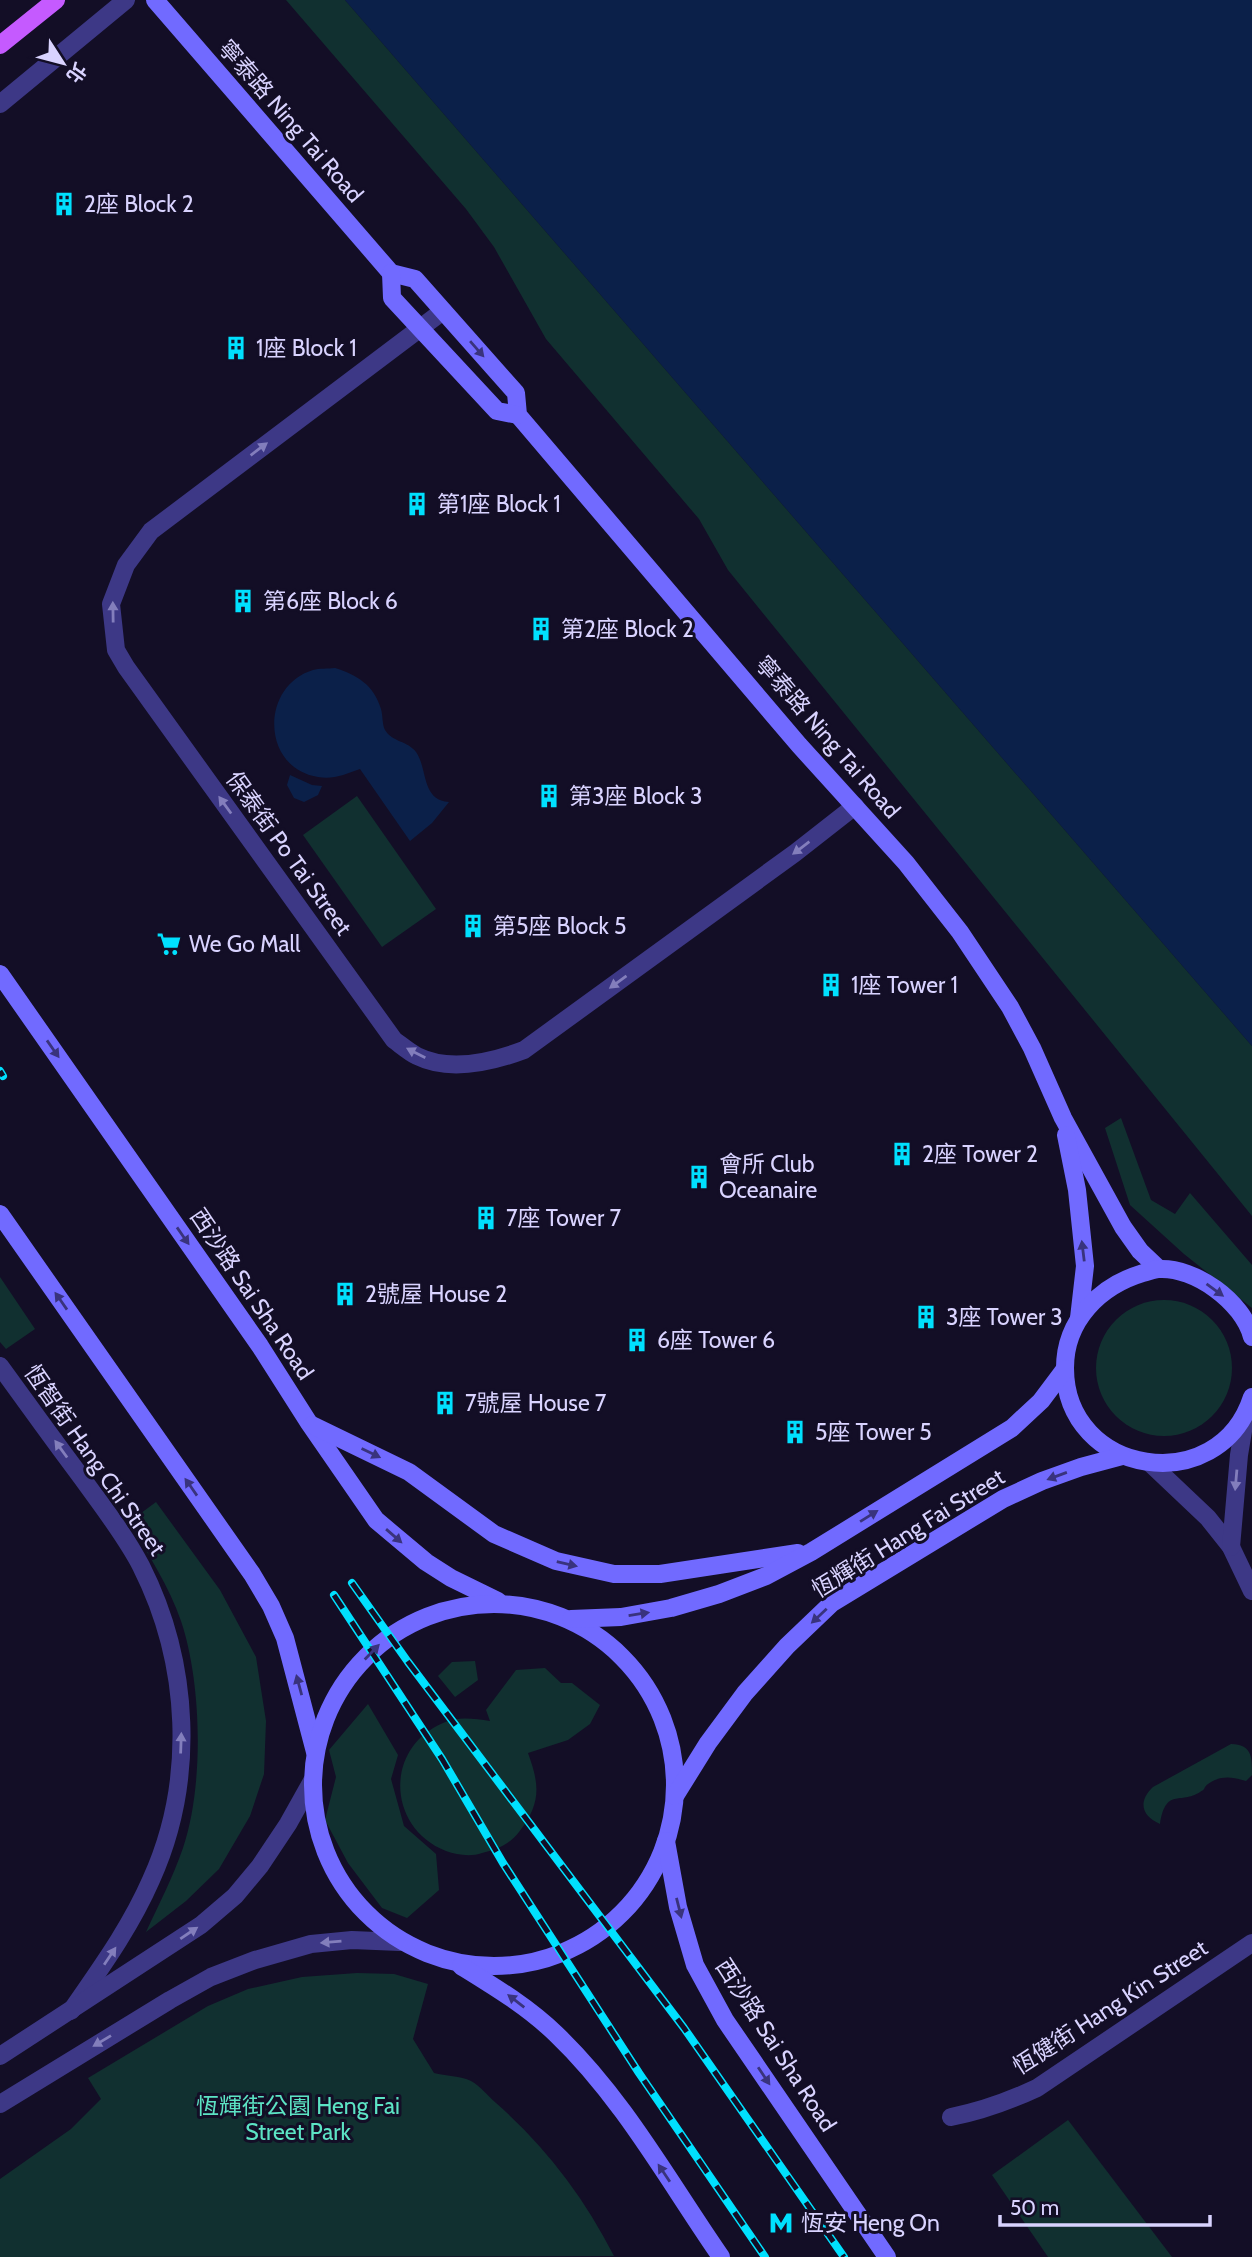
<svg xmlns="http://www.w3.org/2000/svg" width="1252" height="2257" viewBox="0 0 1252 2257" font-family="Cabin,'Noto Sans TC',sans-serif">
<rect width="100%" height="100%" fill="#130e26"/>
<g fill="#113030">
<polygon points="286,0 345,0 1252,1046 1252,1216 728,570 699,519 546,339 494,247 466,209"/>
<polygon points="357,796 436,909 382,947 303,835"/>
<polygon points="1121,1118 1151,1200 1175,1214 1190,1193 1252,1265 1252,1308 1184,1254 1130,1205 1105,1128"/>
<polygon points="0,1277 35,1329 6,1349 0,1342"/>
<circle cx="1164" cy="1368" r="68"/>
<path d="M 156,1502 L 220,1590 L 256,1657 L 266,1721 L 264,1774 L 250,1816 L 219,1869 L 186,1901 L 146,1932 C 159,1904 173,1877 183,1848 C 204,1786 202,1684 181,1621 C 169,1586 148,1554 129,1522 Z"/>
<polygon points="475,1661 478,1680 455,1697 438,1676 452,1662"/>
<path d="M 545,1668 L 561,1683 L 572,1683 L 600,1705 L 590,1724 L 568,1740 L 528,1753 C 540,1786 541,1803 519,1832 C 510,1844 496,1850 482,1853 C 471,1857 457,1855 446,1851 C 387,1828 384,1748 443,1723 C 459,1716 474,1719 490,1721 L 486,1710 L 516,1670 Z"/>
<polygon points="368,1704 398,1755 391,1779 404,1826 436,1854 439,1890 407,1918 382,1908 348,1863 325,1820 336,1777 329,1750"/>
<path d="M 1231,1744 C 1252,1745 1252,1756 1252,1775 L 1246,1781 C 1233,1777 1220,1775 1208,1784 C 1202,1789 1207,1788 1200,1792 C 1180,1805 1166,1787 1160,1824 C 1141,1816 1138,1801 1153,1787 Z"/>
<path d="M 357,1973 L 394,1974 L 428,1984 L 413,2039 L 434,2073 C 445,2076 461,2076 471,2081 C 480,2086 488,2096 496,2103 C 545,2146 584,2197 614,2256 L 0,2257 L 0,2179 L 71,2129 L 101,2099 L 88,2078 L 208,2006 L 248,1989 L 302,1977 Z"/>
<polygon points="1068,2120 1172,2257 1048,2257 992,2175"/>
</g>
<g fill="#0b2049">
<polygon points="345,0 1252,0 1252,1046"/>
<path d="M 335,668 C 357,675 374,685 381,709 C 383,716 382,724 385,730 C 392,742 408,741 416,752 C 428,769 421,800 449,802 L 432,823 L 410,841 L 360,769 C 346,774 333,780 318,777 C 261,768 260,686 313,670 C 319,668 328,669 335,668 Z"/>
<polygon points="290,775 312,785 322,786 318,795 304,802 294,798 287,785"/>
</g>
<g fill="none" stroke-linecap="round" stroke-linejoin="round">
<g stroke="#3d3886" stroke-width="18">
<polyline points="0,104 126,0"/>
<path d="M 443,311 L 151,531 L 126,565 L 111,604 L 116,650 L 126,667 L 394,1040 C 401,1045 409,1052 417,1056 C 449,1072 492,1062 524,1050 L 795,853 L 855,806"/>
<path d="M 0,1366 C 27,1403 54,1441 82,1478 C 102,1506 125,1535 141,1566 C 190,1663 196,1781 151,1880 C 130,1928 100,1969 71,2011"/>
<polyline points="1151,1464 1208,1518 1231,1547 1252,1591"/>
<polyline points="1231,1547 1239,1455 1246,1413"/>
<polyline points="0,2056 201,1925 235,1896 260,1866 288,1824 312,1781"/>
<polyline points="0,2104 170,2000 211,1977 255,1960 311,1944 352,1940 400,1942"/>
<path d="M 951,2117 C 982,2111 1009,2101 1037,2088 L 1252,1943"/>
</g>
<g stroke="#716aff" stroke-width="18">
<polyline points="155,0 391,273 415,279 516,393 518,415 799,745 906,863 960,932 1010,1007 1032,1048 1063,1118 1123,1227 1140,1251 1159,1269"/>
<polyline points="391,273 392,298 497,411 518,415"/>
<polyline points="0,974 260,1346 309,1423 376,1520 426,1562 451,1578 498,1601"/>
<polyline points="1066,1135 1077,1190 1085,1266 1079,1318"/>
<polyline points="0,1214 252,1574 271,1606 285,1638 315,1752"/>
<path d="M 1252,1337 C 1243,1302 1195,1267 1159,1269 C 1154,1269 1148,1272 1143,1273 C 1100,1286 1065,1320 1065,1368 C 1065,1476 1219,1500 1252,1397"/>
<polyline points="312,1425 409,1472 494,1534 556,1561 614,1574 660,1574 798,1553"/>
<circle cx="494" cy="1785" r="181"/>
<polyline points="571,1619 621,1617 671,1608 719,1594 766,1576 811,1552 1012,1428 1041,1401 1065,1369"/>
<polyline points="675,1796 708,1743 745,1693 787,1646 832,1603 1003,1499 1042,1481 1081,1467 1122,1456"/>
<polyline points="666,1841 678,1907 695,1965 725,2020 887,2257"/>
<path d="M 461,1966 C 495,1987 528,2007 556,2034 C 623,2098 669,2182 721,2257"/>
</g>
<polyline stroke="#c55aff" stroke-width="18" points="0,45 56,0"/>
<g stroke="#00e0fe" stroke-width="8">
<g id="rail">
<polyline points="0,1071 3,1076"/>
<polyline points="352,1583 408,1662 684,2028 844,2257"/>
<polyline points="334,1595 442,1759 503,1863 639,2073 765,2257"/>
</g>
</g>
<use href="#rail" stroke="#130e26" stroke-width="5" stroke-dasharray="16" stroke-linecap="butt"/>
</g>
<defs><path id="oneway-solid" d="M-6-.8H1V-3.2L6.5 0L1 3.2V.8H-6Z" transform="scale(1.75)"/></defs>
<g fill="#39337d">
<use href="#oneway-solid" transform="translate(477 349) rotate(49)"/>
<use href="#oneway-solid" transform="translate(53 1049) rotate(55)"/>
<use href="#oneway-solid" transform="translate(183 1236) rotate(55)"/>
<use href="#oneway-solid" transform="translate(1083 1251) rotate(-97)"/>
<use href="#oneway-solid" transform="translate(1215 1290) rotate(36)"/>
<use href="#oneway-solid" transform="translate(61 1301) rotate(-125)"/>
<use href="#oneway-solid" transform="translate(371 1453) rotate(26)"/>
<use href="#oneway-solid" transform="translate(1057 1476) rotate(160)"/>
<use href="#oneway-solid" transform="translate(191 1487) rotate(-125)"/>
<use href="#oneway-solid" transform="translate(869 1516) rotate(-32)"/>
<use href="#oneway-solid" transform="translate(394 1536) rotate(41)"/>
<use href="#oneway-solid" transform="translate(567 1564) rotate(13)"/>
<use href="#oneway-solid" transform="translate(639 1614) rotate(-9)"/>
<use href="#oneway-solid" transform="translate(819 1616) rotate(137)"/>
<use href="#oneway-solid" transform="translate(372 1652) rotate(-46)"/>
<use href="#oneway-solid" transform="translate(299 1685) rotate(-105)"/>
<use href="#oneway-solid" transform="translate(679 1908) rotate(76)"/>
<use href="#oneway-solid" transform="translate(516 2001) rotate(-142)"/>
<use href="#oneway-solid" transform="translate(764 2076) rotate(56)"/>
<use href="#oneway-solid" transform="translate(664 2173) rotate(-124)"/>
</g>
<g fill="#837ebc">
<use href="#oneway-solid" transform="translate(259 449) rotate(-37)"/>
<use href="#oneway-solid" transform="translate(113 612) rotate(-91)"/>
<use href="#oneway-solid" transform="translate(225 805) rotate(-126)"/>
<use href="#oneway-solid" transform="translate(801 848) rotate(143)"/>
<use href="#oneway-solid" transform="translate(618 982) rotate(144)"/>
<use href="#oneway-solid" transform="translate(416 1053) rotate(-153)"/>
<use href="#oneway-solid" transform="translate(61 1449) rotate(-126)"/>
<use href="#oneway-solid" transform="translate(1236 1480) rotate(95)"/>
<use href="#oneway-solid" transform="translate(181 1743) rotate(-88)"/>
<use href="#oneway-solid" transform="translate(189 1933) rotate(-34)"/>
<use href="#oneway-solid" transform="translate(331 1942) rotate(175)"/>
<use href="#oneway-solid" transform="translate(110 1956) rotate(-56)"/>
<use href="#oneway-solid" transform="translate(102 2041) rotate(149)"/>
</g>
<defs>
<g id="building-bare" transform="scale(1.89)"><path d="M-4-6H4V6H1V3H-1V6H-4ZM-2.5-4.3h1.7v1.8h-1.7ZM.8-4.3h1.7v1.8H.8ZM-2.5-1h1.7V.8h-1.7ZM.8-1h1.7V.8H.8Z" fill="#00e0fe" stroke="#130e26" stroke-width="2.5" paint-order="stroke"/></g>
<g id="supermarket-bare" transform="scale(1.89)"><path d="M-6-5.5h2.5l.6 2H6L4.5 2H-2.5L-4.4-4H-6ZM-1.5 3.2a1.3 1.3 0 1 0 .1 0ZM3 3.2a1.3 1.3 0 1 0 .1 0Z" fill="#00e0fe" stroke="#130e26" stroke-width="2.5" paint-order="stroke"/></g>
<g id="metro-bare" transform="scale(1.89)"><path d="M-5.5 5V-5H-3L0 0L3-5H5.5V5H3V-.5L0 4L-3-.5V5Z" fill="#00e0fe" stroke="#130e26" stroke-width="2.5" paint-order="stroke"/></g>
</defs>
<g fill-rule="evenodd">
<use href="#building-bare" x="64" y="204"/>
<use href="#building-bare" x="236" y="348"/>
<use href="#building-bare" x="417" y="504"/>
<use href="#building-bare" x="243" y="601"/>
<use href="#building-bare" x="541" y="629"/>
<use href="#building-bare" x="549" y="796"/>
<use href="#building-bare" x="473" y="926"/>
<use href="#supermarket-bare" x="169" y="944"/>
<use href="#building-bare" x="831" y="985"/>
<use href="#building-bare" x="902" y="1154"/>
<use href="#building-bare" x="699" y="1177"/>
<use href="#building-bare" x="486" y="1218"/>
<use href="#building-bare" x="345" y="1294"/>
<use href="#building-bare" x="926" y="1317"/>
<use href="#building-bare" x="637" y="1340"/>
<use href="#building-bare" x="445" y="1403"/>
<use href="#building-bare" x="795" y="1432"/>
<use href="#metro-bare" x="781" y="2223"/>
</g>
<g text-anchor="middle" stroke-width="6" stroke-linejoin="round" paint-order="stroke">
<g font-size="23" fill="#d9d3ff" stroke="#130e26">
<text transform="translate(291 121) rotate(49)" y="8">寧泰路 Ning Tai Road</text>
<text transform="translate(828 737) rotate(49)" y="8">寧泰路 Ning Tai Road</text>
<text transform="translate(289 853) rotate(54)" y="8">保泰街 Po Tai Street</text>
<text transform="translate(252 1294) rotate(56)" y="8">西沙路 Sai Sha Road</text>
<text transform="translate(95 1460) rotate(55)" y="8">恆智街 Hang Chi Street</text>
<text transform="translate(908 1533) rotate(-32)" y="8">恆輝街 Hang Fai Street</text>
<text transform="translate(1110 2007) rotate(-33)" y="8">恆健街 Hang Kin Street</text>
<text transform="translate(776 2045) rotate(57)" y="8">西沙路 Sai Sha Road</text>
</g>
<g font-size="23" fill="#d9d3ff" stroke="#130e26" text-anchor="start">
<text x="84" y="212">2座 Block 2</text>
<text x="256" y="356">1座 Block 1</text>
<text x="437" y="512">第1座 Block 1</text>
<text x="263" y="609">第6座 Block 6</text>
<text x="561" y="637">第2座 Block 2</text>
<text x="569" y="804">第3座 Block 3</text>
<text x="493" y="934">第5座 Block 5</text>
<text x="189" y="952">We Go Mall</text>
<text x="851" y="993">1座 Tower 1</text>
<text x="922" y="1162">2座 Tower 2</text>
<text x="719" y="1172">會所 Club<tspan x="719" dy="26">Oceanaire</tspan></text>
<text x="506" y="1226">7座 Tower 7</text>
<text x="365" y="1302">2號屋 House 2</text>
<text x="946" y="1325">3座 Tower 3</text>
<text x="657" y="1348">6座 Tower 6</text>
<text x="465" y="1411">7號屋 House 7</text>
<text x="815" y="1440">5座 Tower 5</text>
<text x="801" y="2231">恆安 Heng On</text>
</g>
<g font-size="23" fill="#5ce3c4" stroke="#130e26">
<text x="298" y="2114">恆輝街公園 Heng Fai<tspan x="298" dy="26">Street Park</tspan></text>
</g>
</g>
<g transform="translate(63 63) rotate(126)" stroke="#130e26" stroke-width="5" paint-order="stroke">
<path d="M0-5L12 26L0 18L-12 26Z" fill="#d9d3ff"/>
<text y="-10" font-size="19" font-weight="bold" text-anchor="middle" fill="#d9d3ff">北</text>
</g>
<path d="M1000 2215v10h210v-10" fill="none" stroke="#d9d3ff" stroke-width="3.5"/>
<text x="1010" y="2215" font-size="21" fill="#d9d3ff" stroke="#130e26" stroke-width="5" paint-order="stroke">50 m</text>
</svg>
